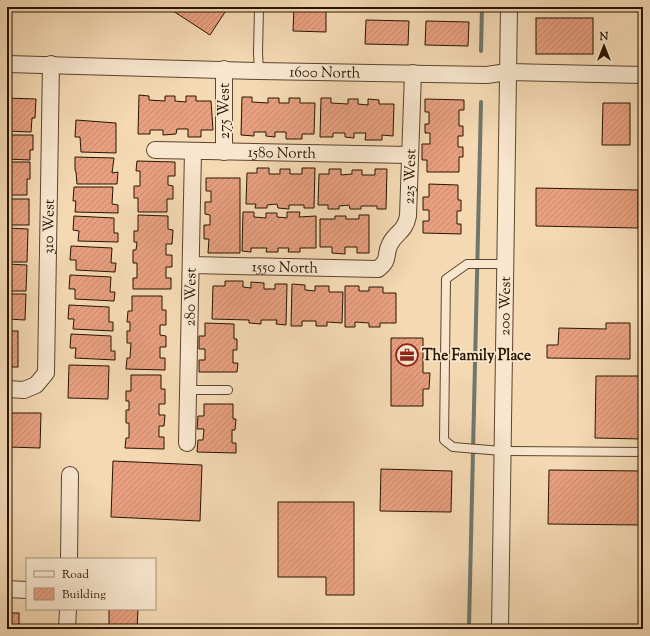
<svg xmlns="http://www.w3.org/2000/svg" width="650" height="636" viewBox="0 0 650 636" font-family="'Sorts Mill Goudy',serif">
<defs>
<pattern id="building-hatch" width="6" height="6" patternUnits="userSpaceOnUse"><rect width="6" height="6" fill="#e8a080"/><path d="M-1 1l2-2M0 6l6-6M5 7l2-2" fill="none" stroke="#c7896d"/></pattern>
</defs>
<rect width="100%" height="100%" fill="#f4d9b3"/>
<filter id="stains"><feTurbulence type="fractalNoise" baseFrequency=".005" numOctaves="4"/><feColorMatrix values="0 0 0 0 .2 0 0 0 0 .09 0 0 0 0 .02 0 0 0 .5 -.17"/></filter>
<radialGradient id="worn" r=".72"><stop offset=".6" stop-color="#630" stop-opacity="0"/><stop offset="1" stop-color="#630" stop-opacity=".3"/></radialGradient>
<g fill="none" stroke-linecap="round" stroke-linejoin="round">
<g stroke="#6f776c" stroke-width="4">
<polyline points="481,51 482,7"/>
<polyline points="469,626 481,102"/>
</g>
</g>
<g fill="url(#building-hatch)" stroke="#281401">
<polygon points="167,7 218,7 225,12 210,35"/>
<polygon points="294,7 326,7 326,32 293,31"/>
<rect x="536" y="18" width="57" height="36"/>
<polygon points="366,20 409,21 408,45 365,44"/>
<polygon points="426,21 469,22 468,46 425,45"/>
<polygon points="139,95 149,96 149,100 165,101 165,96 175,96 175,101 186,102 186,96 196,96 196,101 211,101 213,130 201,130 201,137 188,137 188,129 177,129 176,134 163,135 163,130 150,130 150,134 138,134"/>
<polygon points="242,97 252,97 252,102 268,103 268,98 279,98 279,103 289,103 289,98 300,98 300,103 315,103 314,134 302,134 302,139 286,139 286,132 275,132 275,137 266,136 266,132 254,132 254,136 241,135"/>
<polygon points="7,98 36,99 35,118 32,118 31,132 7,131"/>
<polygon points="321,98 331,98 331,103 348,104 348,99 358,99 358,104 368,105 368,99 379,100 379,104 394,104 393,136 382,135 382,140 365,140 366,133 354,133 354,138 345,137 345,133 333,133 333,137 320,137"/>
<polygon points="425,99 464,100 464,110 459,110 459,126 463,126 463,136 458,136 458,147 463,147 463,157 459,157 459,172 427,172 427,160 422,160 422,144 430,144 430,133 425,133 425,124 429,124 429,112 425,112"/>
<polygon points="603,103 630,103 630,145 602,145"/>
<polygon points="76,120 116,123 116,153 81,152 80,137 75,137"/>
<polygon points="7,135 33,135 33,150 30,150 30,160 7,159"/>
<polygon points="75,157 114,158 112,173 118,172 117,184 77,184 76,172 75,170"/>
<polygon points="137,161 175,162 175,176 168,176 168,185 173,186 173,199 167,199 167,212 138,212 138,198 134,198 134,186 140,186 140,171 136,171"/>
<polygon points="7,162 30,162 30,179 27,179 27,195 7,195"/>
<polygon points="257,168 269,168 269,174 280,174 280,169 290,169 290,174 302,174 302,168 315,168 314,208 304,208 304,205 289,205 289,209 278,208 277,204 267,205 267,208 255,208 256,204 246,204 247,173 257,173"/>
<polygon points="329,169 341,169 341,175 352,174 352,170 362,170 362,175 375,175 375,169 387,169 386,209 377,209 377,206 361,206 361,209 350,209 349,205 339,206 339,209 328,209 328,205 318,205 319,174 329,174"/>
<polygon points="206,178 240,178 240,253 208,253 209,239 204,239 204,225 210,225 210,215 205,214 205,202 211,202 211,191 206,191"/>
<polygon points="429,184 458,185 458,200 461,200 461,211 457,211 457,224 461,224 461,234 423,233 423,221 429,221 429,210 423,210 423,197 429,197"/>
<polygon points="74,187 113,187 112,204 118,205 118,213 75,212 76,201 73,201"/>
<polygon points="536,188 638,190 638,228 536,226"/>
<rect x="7" y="199" width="22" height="26"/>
<polygon points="243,212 254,212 254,217 266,218 266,213 277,213 277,217 287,218 287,212 300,212 299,217 316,216 316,248 300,248 300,252 288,252 289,248 278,248 278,252 266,252 267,248 251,248 251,252 242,251"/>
<polygon points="138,215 168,216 168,229 173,230 172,244 166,244 166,255 172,255 172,267 166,267 166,278 171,278 171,289 133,289 133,278 137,278 137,263 133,263 133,250 136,250 137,242 134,242 134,231 138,231"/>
<polygon points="359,215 369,215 369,253 357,253 357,247 345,247 345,254 332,253 332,247 320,247 320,219 335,219 335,216 346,216 346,219 359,219"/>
<polygon points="74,216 114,218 114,233 118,233 118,242 78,241 79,231 73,230"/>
<polygon points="7,228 28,229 27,262 7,262"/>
<polygon points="71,246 112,248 111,263 116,263 115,272 76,270 76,260 70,260"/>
<polygon points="7,264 27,265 26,291 7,291"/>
<polygon points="70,275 111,277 110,292 115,292 114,301 75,299 75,289 69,289"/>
<polygon points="225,281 243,281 243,287 251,288 251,282 264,283 264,289 275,289 275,284 287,284 286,325 276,324 277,320 261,320 261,324 249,323 249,320 212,319 213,286 225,286"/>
<polygon points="292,284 305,285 305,290 315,291 315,286 329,286 329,292 343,292 342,323 327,322 327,326 316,326 316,321 302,321 302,326 291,326"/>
<polygon points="345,286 359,286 359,291 369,291 369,287 383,287 383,293 396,293 396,323 380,323 380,327 369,327 369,323 355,322 355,327 345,327"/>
<polygon points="7,294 26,294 25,320 7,319"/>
<polygon points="132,296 162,296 162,310 166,310 166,325 160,325 160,335 166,336 166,347 160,347 160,358 165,358 165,370 126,369 127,358 130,358 131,343 127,343 127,331 130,331 130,322 127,322 128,311 132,311"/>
<polygon points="69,305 109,307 109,322 113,322 113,331 73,329 74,319 68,319"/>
<polygon points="205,323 234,324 234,339 237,339 237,350 233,350 233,363 238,363 237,372 199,372 199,360 205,360 205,349 199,349 199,336 205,336"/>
<polygon points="606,323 630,323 630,359 547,358 547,345 558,345 559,328 606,329"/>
<rect x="7" y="331" width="11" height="36"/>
<polygon points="71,334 111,336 111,351 115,351 115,360 75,358 76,348 70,348"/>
<polygon points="391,338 423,338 423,373 430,373 429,389 423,389 423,406 391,406"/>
<polygon points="69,365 109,366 108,399 68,398"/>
<polygon points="131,375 161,375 161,389 165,389 165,404 159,404 159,415 165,415 164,426 159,426 159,437 164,437 164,449 125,448 126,438 129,438 129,423 126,423 126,410 129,410 129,401 126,401 126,391 131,391"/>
<polygon points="596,376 643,376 643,439 595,438"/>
<polygon points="204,404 233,404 233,419 236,419 235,430 232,430 232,443 236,443 236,453 197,452 198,440 203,440 204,429 197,429 198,416 204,416"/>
<polygon points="10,413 41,413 40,448 9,447"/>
<polygon points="113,461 202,465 200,521 111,517"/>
<polygon points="381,469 452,471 451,512 380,511"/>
<polygon points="549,470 643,471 643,525 548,524"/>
<polygon points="278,502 354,502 354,595 326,595 326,577 278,577"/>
<polygon points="109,609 138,609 137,629 109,629"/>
<rect x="7" y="613" width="12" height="16"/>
</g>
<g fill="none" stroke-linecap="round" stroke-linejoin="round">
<g stroke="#5b452e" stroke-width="10">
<g id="service">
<polyline points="259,7 258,53 259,71"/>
<polyline points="505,264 467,264 446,279 444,440 453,447 502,451 643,452"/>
<polyline points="188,390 228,390"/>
</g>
</g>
<g stroke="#5b452e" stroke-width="18">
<g id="minor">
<path id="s1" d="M 7,64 L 259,71 L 487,75 L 507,72 L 643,75"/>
<path id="s2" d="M 155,150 L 410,155"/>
<polyline points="224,152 224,69"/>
<path id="s3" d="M 191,265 L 378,269 C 391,259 384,255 390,244 C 396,232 405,232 408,216 L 413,73"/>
<path id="s4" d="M 7,389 L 24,390 L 36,385 L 46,373 L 51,64"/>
<path id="s5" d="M 187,443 L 193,151"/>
<polyline points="69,559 70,475"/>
<polyline points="7,589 27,590"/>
<polyline points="67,629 68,609"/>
<path id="s6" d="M 500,629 L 509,7"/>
</g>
</g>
<use href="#service" stroke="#f8e6ce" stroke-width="8"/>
<use href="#minor" stroke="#f8e6ce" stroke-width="16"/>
</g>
<defs>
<g id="office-ring" transform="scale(1.15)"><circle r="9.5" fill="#f8e6ce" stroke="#8f2418" stroke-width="1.5"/><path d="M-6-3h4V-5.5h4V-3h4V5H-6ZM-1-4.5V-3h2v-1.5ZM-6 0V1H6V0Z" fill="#8f2418"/></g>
</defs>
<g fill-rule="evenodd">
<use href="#office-ring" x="407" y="355"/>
</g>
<g text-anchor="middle" stroke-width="3.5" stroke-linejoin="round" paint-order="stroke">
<g font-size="15" fill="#281401" stroke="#f8e6ce">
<text dy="5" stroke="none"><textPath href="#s1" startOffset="318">1600 North</textPath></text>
<text transform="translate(224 111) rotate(-90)" y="5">275 West</text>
<text dy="5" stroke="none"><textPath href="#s2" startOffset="127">1580 North</textPath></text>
<text dy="5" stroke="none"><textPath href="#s3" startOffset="289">225 West</textPath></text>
<text dy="5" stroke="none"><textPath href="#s4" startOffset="192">310 West</textPath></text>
<text dy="5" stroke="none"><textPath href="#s3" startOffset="94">1550 North</textPath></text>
<text dy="5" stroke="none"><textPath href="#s5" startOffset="146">280 West</textPath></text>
<text dy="5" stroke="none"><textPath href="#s6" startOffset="323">200 West</textPath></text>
</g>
<g font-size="15" font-weight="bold" fill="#281401" stroke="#f8e6ce" text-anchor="start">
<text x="422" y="360">The Family Place</text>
</g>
</g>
<rect width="650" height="636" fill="none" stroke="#f4d9b3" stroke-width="24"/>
<rect x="8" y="8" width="634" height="620" fill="none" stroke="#281401" stroke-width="2"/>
<rect x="12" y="12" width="626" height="612" fill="none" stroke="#281401"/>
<rect x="26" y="558" width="130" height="52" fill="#f8e6ce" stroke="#a5927c"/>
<rect x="34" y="571" width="20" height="6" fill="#f8e6ce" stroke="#a5927c"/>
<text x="62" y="578" font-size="12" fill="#281401">Road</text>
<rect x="34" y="588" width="20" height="12" fill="url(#building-hatch)" stroke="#a5927c"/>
<text x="62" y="598" font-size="12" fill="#281401">Building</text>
<g transform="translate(604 46)" stroke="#f8e6ce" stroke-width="3" paint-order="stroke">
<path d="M0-3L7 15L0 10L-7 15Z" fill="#281401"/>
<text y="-6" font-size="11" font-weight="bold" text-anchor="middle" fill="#281401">N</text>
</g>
<rect width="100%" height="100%" filter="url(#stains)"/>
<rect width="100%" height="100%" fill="url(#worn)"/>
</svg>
